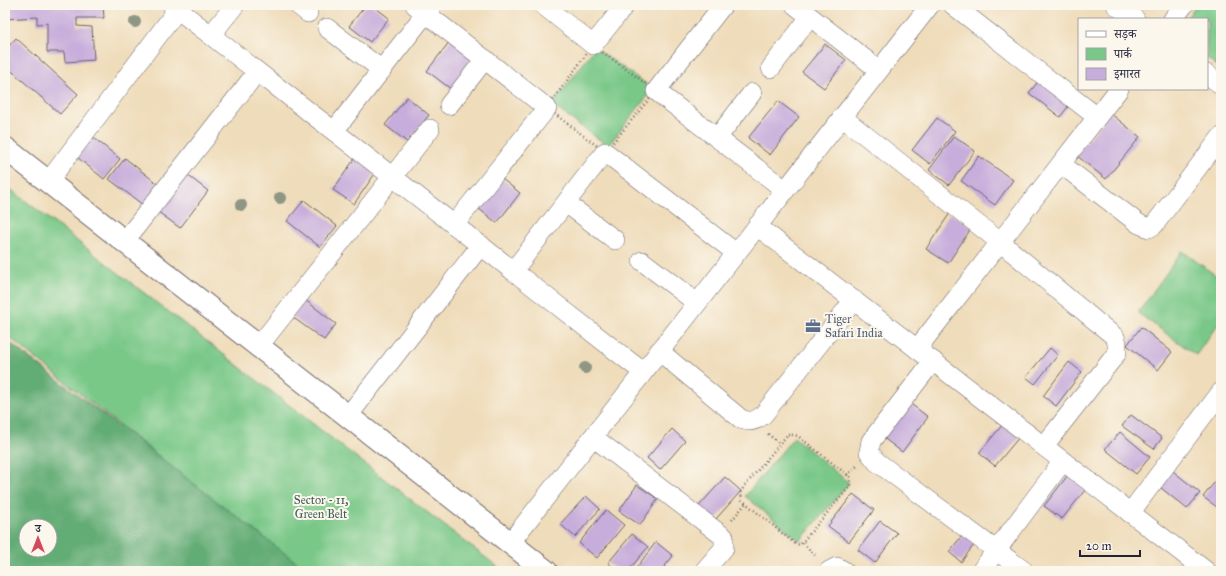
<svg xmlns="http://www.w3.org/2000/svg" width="1226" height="576" viewBox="0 0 1226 576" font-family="'IM FELL Great Primer','Noto Serif Devanagari',serif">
<rect width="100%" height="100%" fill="#fbf7ec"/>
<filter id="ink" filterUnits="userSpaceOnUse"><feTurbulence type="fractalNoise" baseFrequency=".025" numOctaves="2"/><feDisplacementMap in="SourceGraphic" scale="8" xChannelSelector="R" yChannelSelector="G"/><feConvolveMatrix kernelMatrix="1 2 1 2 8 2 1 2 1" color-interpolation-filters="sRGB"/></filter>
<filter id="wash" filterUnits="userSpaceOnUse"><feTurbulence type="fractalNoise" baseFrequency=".012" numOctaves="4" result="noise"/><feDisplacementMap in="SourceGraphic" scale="16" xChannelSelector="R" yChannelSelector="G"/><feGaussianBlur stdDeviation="0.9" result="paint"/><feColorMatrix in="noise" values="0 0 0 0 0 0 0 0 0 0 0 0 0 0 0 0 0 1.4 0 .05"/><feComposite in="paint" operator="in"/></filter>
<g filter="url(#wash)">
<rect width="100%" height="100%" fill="#efdcba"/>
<g fill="#79c888" stroke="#4e7562">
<polygon points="1197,5 1221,5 1221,69 1207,58 1207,19 1186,19"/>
<polygon points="595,48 653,89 608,146 552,105"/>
<polygon points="5,185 503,571 303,571 5,334"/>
<polygon points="1182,251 1221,279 1221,320 1196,355 1138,313"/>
<polygon points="794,437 849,483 800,541 745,496"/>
</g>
<path fill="#62ac74" stroke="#426758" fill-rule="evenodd" d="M 5,339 L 308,571 L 5,571 ZM 26,526 L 50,526 L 50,550 L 26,550 Z"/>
<g id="blocks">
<g fill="#c7addb">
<polygon points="5,5 103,5 104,18 77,18 77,26 92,27 94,60 65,62 64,52 47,52 47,23 37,24 37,17 5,19"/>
<polygon points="366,5 372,5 389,18 370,42 349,26"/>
<polygon points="453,37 477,56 451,89 427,71"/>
<polygon points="16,38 78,94 60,114 5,65 5,50"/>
<polygon points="825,44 846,60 824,88 802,72"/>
<polygon points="1040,79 1071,103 1060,117 1029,93"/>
<polygon points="407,97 429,115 407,142 385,125"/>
<polygon points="778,101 799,117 770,155 748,138"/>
<polygon points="1110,113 1140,137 1106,179 1076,155"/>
<polygon points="937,118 955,131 930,164 912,150"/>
<polygon points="88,133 120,159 104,179 72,153"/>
<polygon points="954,136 975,151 949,185 929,170"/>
<polygon points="979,156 1013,180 995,205 961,181"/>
<polygon points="125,158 159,185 143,205 109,179"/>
<polygon points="355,158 376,172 354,204 333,190"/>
<polygon points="186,174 208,191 180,228 157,211"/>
<polygon points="497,175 520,193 497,223 474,205"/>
<polygon points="304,200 337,226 320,247 287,221"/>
<polygon points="950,213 972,227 948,263 926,249"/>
<polygon points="304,299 336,324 324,340 291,316"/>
<polygon points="1141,327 1172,352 1158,370 1127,345"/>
<polygon points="1050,348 1058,355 1035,384 1026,377"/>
<polygon points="1069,362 1082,372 1056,406 1043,396"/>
<polygon points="907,401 928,417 902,452 881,436"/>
<polygon points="1131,415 1162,438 1154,449 1122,426"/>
<polygon points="1004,423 1020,436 995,466 979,453"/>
<polygon points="672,429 685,441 660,470 647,458"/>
<polygon points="1120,432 1150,457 1136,474 1105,449"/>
<polygon points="1168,467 1200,493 1187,509 1155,483"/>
<polygon points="1221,474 1221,510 1203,497"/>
<polygon points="1068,475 1086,489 1062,519 1044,506"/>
<polygon points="725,477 741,491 715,520 699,506"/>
<polygon points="637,485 658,499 640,525 619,511"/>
<polygon points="853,494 874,510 849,542 828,526"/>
<polygon points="586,496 600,509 575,537 560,524"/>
<polygon points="606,510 624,525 597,558 579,543"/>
<polygon points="880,521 897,533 875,563 858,550"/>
<polygon points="965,532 977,541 961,562 949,552"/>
<polygon points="632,534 648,547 628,571 618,571 608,563"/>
<polygon points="656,542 673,556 661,571 634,571"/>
</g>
</g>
</g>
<g filter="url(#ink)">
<use href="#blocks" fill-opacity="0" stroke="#6a6367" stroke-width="1"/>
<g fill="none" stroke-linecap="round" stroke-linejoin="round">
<g stroke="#6a6367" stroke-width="20">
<g id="street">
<polyline points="172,5 643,372"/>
<polyline points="298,5 308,13"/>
<polyline points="415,5 547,108 454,225"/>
<polyline points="543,5 593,45 625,5"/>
<polyline points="723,5 656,91 785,190"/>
<polyline points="795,5 879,70"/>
<polyline points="953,5 1097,117"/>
<polyline points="1116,5 1135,19"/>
<polyline points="1173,19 1184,5"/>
<polyline points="327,28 382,70"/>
<polyline points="211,35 235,5"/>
<polyline points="771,68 810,17"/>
<polyline points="1207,74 1221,85"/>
<polyline points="449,105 485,59"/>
<polyline points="842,117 1000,242 1115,337 1117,343 1117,353 1044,446"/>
<polyline points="334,131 432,5"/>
<polyline points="717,138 752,93"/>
<polyline points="1061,164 1139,224 1149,228 1154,225 1221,137"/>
<polyline points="48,182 178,9"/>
<polyline points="566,203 615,240"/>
<polyline points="757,226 1206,571"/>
<polyline points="124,242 257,72"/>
<polyline points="642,261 697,303"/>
<polyline points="513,271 605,152 736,253"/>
<polyline points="258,347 430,129"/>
<polyline points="917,349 1119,89"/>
<path d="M 659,351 L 741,419 C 750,423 756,421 763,415 L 854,300"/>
<polyline points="933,361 871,441 869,452 877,462 1024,571"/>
<polyline points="348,416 481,245"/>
<polyline points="593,437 724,537 724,548 704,571"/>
<polyline points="1130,513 1221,392"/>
<polyline points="510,543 930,5"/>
<polyline points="829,571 837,567 844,571"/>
<polyline points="981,571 1063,461"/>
</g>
</g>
<g stroke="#6a6367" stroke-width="24">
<polyline id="secondary" points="5,148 546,571"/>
</g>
<g stroke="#6a6367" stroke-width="2.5" stroke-dasharray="1 3" stroke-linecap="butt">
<polygon points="593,45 656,91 605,152 547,108"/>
<polyline points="768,434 779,443"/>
<polygon points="788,434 798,436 850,477 850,486 800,545 794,543 742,500 741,492 744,487"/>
<polyline points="847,475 857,466"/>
<polyline points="732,520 746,503"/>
<polyline points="803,543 817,557"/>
</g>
<use href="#street" stroke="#fff" stroke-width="19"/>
<use href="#secondary" stroke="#fff" stroke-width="22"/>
</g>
<g fill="#8f9683">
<circle cx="135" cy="22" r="6"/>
<circle cx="280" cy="198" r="6"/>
<circle cx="241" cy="205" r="6"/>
<circle cx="585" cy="368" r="6"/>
</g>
</g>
<defs>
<g id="office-bare" transform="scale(1.2)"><path d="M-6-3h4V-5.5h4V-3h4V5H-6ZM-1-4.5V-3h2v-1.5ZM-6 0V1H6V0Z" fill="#5c6f8a" stroke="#fbf7ec" stroke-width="2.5" paint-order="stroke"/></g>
</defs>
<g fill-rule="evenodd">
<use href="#office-bare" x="813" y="326"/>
</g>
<g text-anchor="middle" stroke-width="4" stroke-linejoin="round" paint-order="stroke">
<g font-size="12" fill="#4e5e75" stroke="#fbf7ec" text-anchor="start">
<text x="825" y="323">Tiger<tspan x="825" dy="14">Safari India</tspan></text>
</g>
<g font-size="12" fill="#405c56" stroke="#fbf7ec">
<text x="321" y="504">Sector - 11,<tspan x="321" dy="14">Green Belt</tspan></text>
</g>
</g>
<rect width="1226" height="576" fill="none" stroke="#fbf7ec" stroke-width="20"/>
<rect x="1078" y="18" width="130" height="72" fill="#fbf7ec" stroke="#a4a2a5"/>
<rect x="1086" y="31" width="20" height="6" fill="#ffffff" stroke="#a4a2a5"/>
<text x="1114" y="38" font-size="12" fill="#22223b">सड़क</text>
<rect x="1086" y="48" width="20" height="12" fill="#79c888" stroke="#a4a2a5"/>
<text x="1114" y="58" font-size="12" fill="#22223b">पार्क</text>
<rect x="1086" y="68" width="20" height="12" fill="#c7addb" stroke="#a4a2a5"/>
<text x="1114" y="78" font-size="12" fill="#22223b">इमारत</text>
<g transform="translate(38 538)"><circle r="19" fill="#fbf7ec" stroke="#a4a2a5"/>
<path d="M0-3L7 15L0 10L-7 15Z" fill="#d1495b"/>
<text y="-6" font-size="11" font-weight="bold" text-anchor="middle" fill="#22223b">उ</text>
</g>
<path d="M1080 550v6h60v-6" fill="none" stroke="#22223b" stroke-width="2"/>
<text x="1086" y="550" font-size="12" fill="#22223b" stroke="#fbf7ec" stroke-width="3" paint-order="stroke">20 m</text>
</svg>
